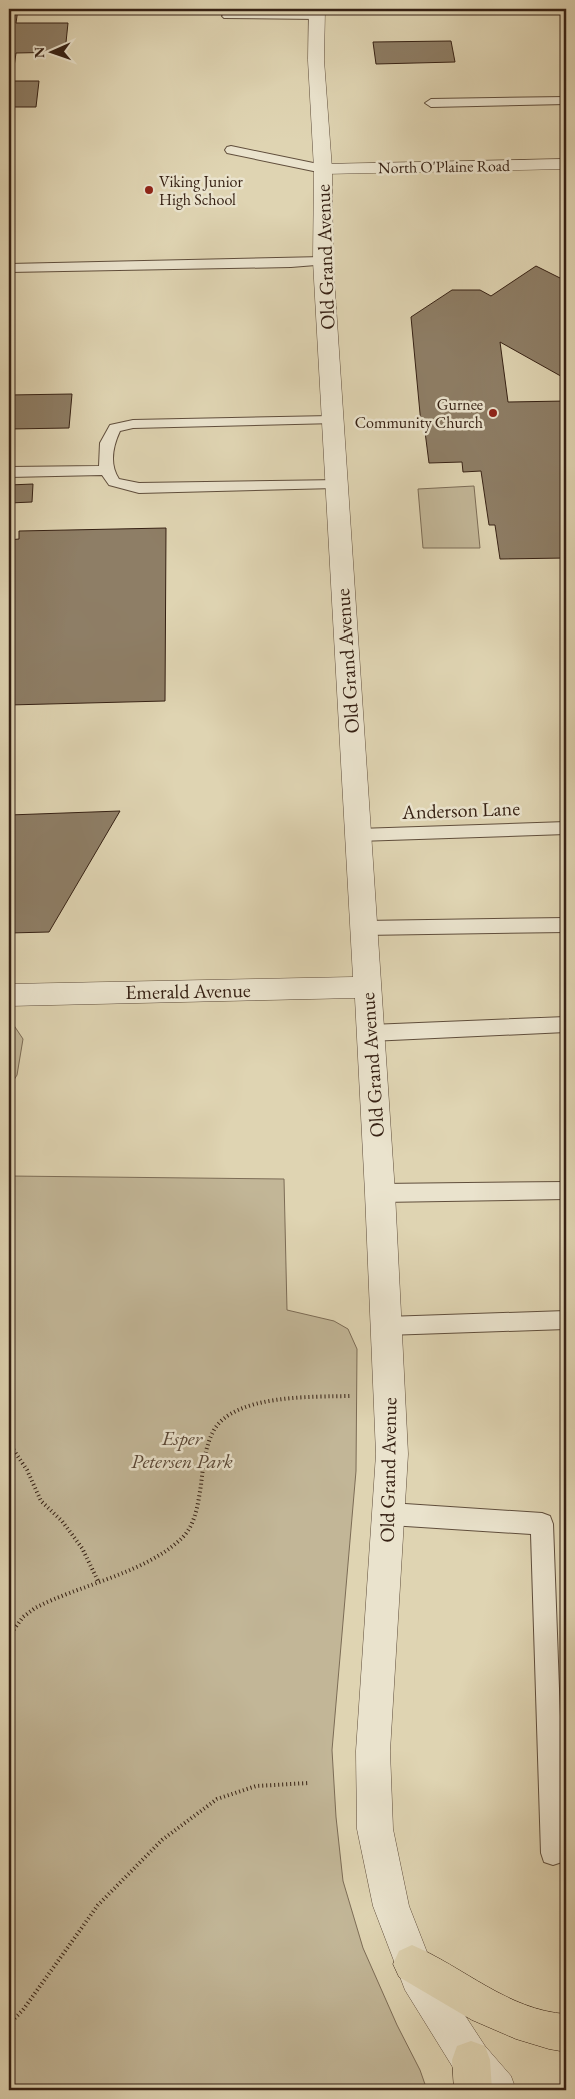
<svg xmlns="http://www.w3.org/2000/svg" width="575" height="2099" viewBox="0 0 575 2099" font-family="'EB Garamond',serif">
<rect width="100%" height="100%" fill="#dfd4b2"/>
<filter id="stains"><feTurbulence type="fractalNoise" baseFrequency=".004" numOctaves="4"/><feColorMatrix values="0 0 0 0 .2 0 0 0 0 .09 0 0 0 0 .02 0 0 0 .5 -.17"/></filter>
<radialGradient id="worn" r=".72"><stop offset=".6" stop-color="#630" stop-opacity="0"/><stop offset="1" stop-color="#630" stop-opacity=".3"/></radialGradient>
<g fill="#c2b697" stroke="#7c6c56">
<polygon points="474,486 480,548 423,548 418,489"/>
<polygon points="9,1022 13,1024 23,1039 17,1075 9,1088"/>
<polygon points="9,1176 284,1179 287,1310 334,1321 348,1329 357,1349 356,1471 332,1750 336,1817 343,1881 363,1948 397,2025 420,2070 427,2090 9,2090"/>
</g>
<g fill="#8e7e66" stroke="#362114">
<polygon points="9,9 18,9 16,23 68,23 65,52 16,53 12,81 39,81 36,107 13,107 11,127 9,127"/>
<polygon points="451,41 455,62 376,64 373,42"/>
<polygon points="536,266 566,281 566,379 500,342 508,402 566,401 566,558 500,559 495,525 489,525 481,471 463,472 462,462 429,463 424,424 421,424 411,317 452,290 480,290 491,296"/>
<polygon points="72,394 69,428 9,429 9,395"/>
<polygon points="33,484 32,502 9,503 9,485"/>
<polygon points="166,528 165,701 9,705 9,540 19,539 19,531"/>
<polygon points="120,811 49,932 9,933 9,815"/>
</g>
<g fill="none" stroke-linecap="round" stroke-linejoin="round">
<g stroke="#604e3c" stroke-width="2">
<g id="service">
<polygon points="228,13 317,13 323,16 317,19 224,18 222,16 224,14"/>
<polygon points="566,97 566,104 431,107 425,103 431,99"/>
<polygon points="231,146 323,165 329,169 323,173 227,153 225,150 227,147"/>
<polygon points="323,257 328,258 330,261 328,264 291,267 9,272 9,264"/>
<path d="M 331,416 L 336,417 L 338,420 L 336,423 L 133,428 L 120,431 C 113,446 109,464 119,479 L 139,483 L 341,480 L 343,483 L 341,486 L 336,488 L 139,493 L 109,485 L 102,475 L 9,477 L 9,467 L 99,466 L 100,443 L 110,425 L 133,420 Z"/>
<polygon points="566,822 566,834 358,841 352,840 349,835 352,830 358,829"/>
<polygon points="566,918 566,932 363,935 357,933 354,928 357,923 363,921"/>
<polygon points="566,1017 566,1032 370,1041 363,1038 361,1033 363,1028 370,1025"/>
<polygon points="566,1182 566,1199 380,1202 373,1199 370,1193 373,1187 380,1184"/>
<polygon points="566,1311 566,1329 386,1335 379,1333 376,1326 379,1319 386,1317"/>
<polygon points="390,1503 542,1513 550,1516 553,1524 565,1853 562,1862 553,1865 544,1862 541,1853 531,1534 390,1525 382,1522 379,1514 382,1506"/>
</g>
</g>
<g stroke="#604e3c" stroke-width="1">
<polygon id="minor" points="309,9 325,9 324,60 332,169 333,261 395,1193 408,1454 390,1751 393,1829 409,1906 432,1965 485,2046 511,2076 516,2090 472,2090 457,2074 405,1990 373,1906 357,1829 356,1751 376,1454 365,1193 355,998 9,1006 9,984 353,977 313,261 314,169 308,60"/>
</g>
<g stroke="#604e3c" stroke-width="1">
<polygon id="tertiary" points="566,159 566,169 323,174 317,173 314,169 317,165 323,164"/>
</g>
<g stroke="#362114" stroke-width="1">
<g id="primary">
<path d="M 412,1945 C 464,1967 508,2010 566,2014 L 566,2052 L 549,2049 L 516,2039 L 472,2020 L 399,1977 L 393,1964 L 399,1951 Z"/>
<polygon points="471,2041 485,2046 490,2060 492,2090 454,2090 452,2060 457,2046"/>
</g>
</g>
<g stroke="#362114" stroke-width="4" stroke-dasharray="1 3" stroke-linecap="butt">
<polyline points="9,1443 27,1470 41,1501 62,1521 82,1548 98,1581"/>
<path d="M 9,1636 L 23,1617 L 35,1608 C 79,1585 146,1573 182,1538 C 196,1524 198,1503 201,1485 C 203,1467 205,1446 214,1430 C 235,1394 313,1397 350,1396"/>
<polyline points="9,2024 23,2010 98,1905 162,1840 217,1799 256,1786 309,1783"/>
</g>
<use href="#service" fill="#eae3cd" fill-rule="evenodd"/>
<use href="#minor" fill="#eae3cd" fill-rule="evenodd"/>
<use href="#tertiary" fill="#eae3cd" fill-rule="evenodd"/>
<use href="#primary" fill="#dfd4b2" fill-rule="evenodd"/>
</g>
<g fill="#8f2418" stroke="#eae3cd" stroke-width="2">
<circle cx="149" cy="190" r="5"/>
<circle cx="493" cy="413" r="5"/>
</g>
<g text-anchor="middle" stroke-width="5" stroke-linejoin="round" paint-order="stroke">
<g font-size="16" fill="#362114" stroke="#eae3cd">
<text transform="translate(444 166) rotate(-1)" y="6">North O'Plaine Road</text>
</g>
<g font-size="16" fill="#362114" stroke="#eae3cd" text-anchor="start">
<text x="159" y="187">Viking Junior<tspan x="159" dy="18">High School</tspan></text>
<text x="483" y="410" text-anchor="end">Gurnee<tspan x="483" dy="18">Community Church</tspan></text>
</g>
<g font-size="20" fill="#362114" stroke="#eae3cd">
<text transform="translate(325 257) rotate(-92)" y="7">Old Grand Avenue</text>
<text transform="translate(347 661) rotate(-94)" y="7">Old Grand Avenue</text>
<text transform="translate(461 810) rotate(-2)" y="7">Anderson Lane</text>
<text transform="translate(188 991) rotate(-1)" y="7">Emerald Avenue</text>
<text transform="translate(372 1065) rotate(-94)" y="7">Old Grand Avenue</text>
<text transform="translate(388 1470) rotate(-89)" y="7">Old Grand Avenue</text>
</g>
<g font-size="20" font-style="italic" fill="#594635" stroke="#eae3cd">
<text x="182" y="1445">Esper<tspan x="182" dy="23">Petersen Park</tspan></text>
</g>
</g>
<rect width="575" height="2099" fill="none" stroke="#dfd4b2" stroke-width="30"/>
<rect x="10" y="10" width="555" height="2079" fill="none" stroke="#362114" stroke-width="2.5"/>
<rect x="15" y="15" width="545" height="2069" fill="none" stroke="#362114"/>
<g transform="translate(52 52) rotate(268)" stroke="#eae3cd" stroke-width="4" paint-order="stroke">
<path d="M0-4L9 19L0 12L-9 19Z" fill="#362114"/>
<text y="-8" font-size="14" font-weight="bold" text-anchor="middle" fill="#362114">N</text>
</g>
<rect width="100%" height="100%" filter="url(#stains)"/>
<rect width="100%" height="100%" fill="url(#worn)"/>
</svg>
